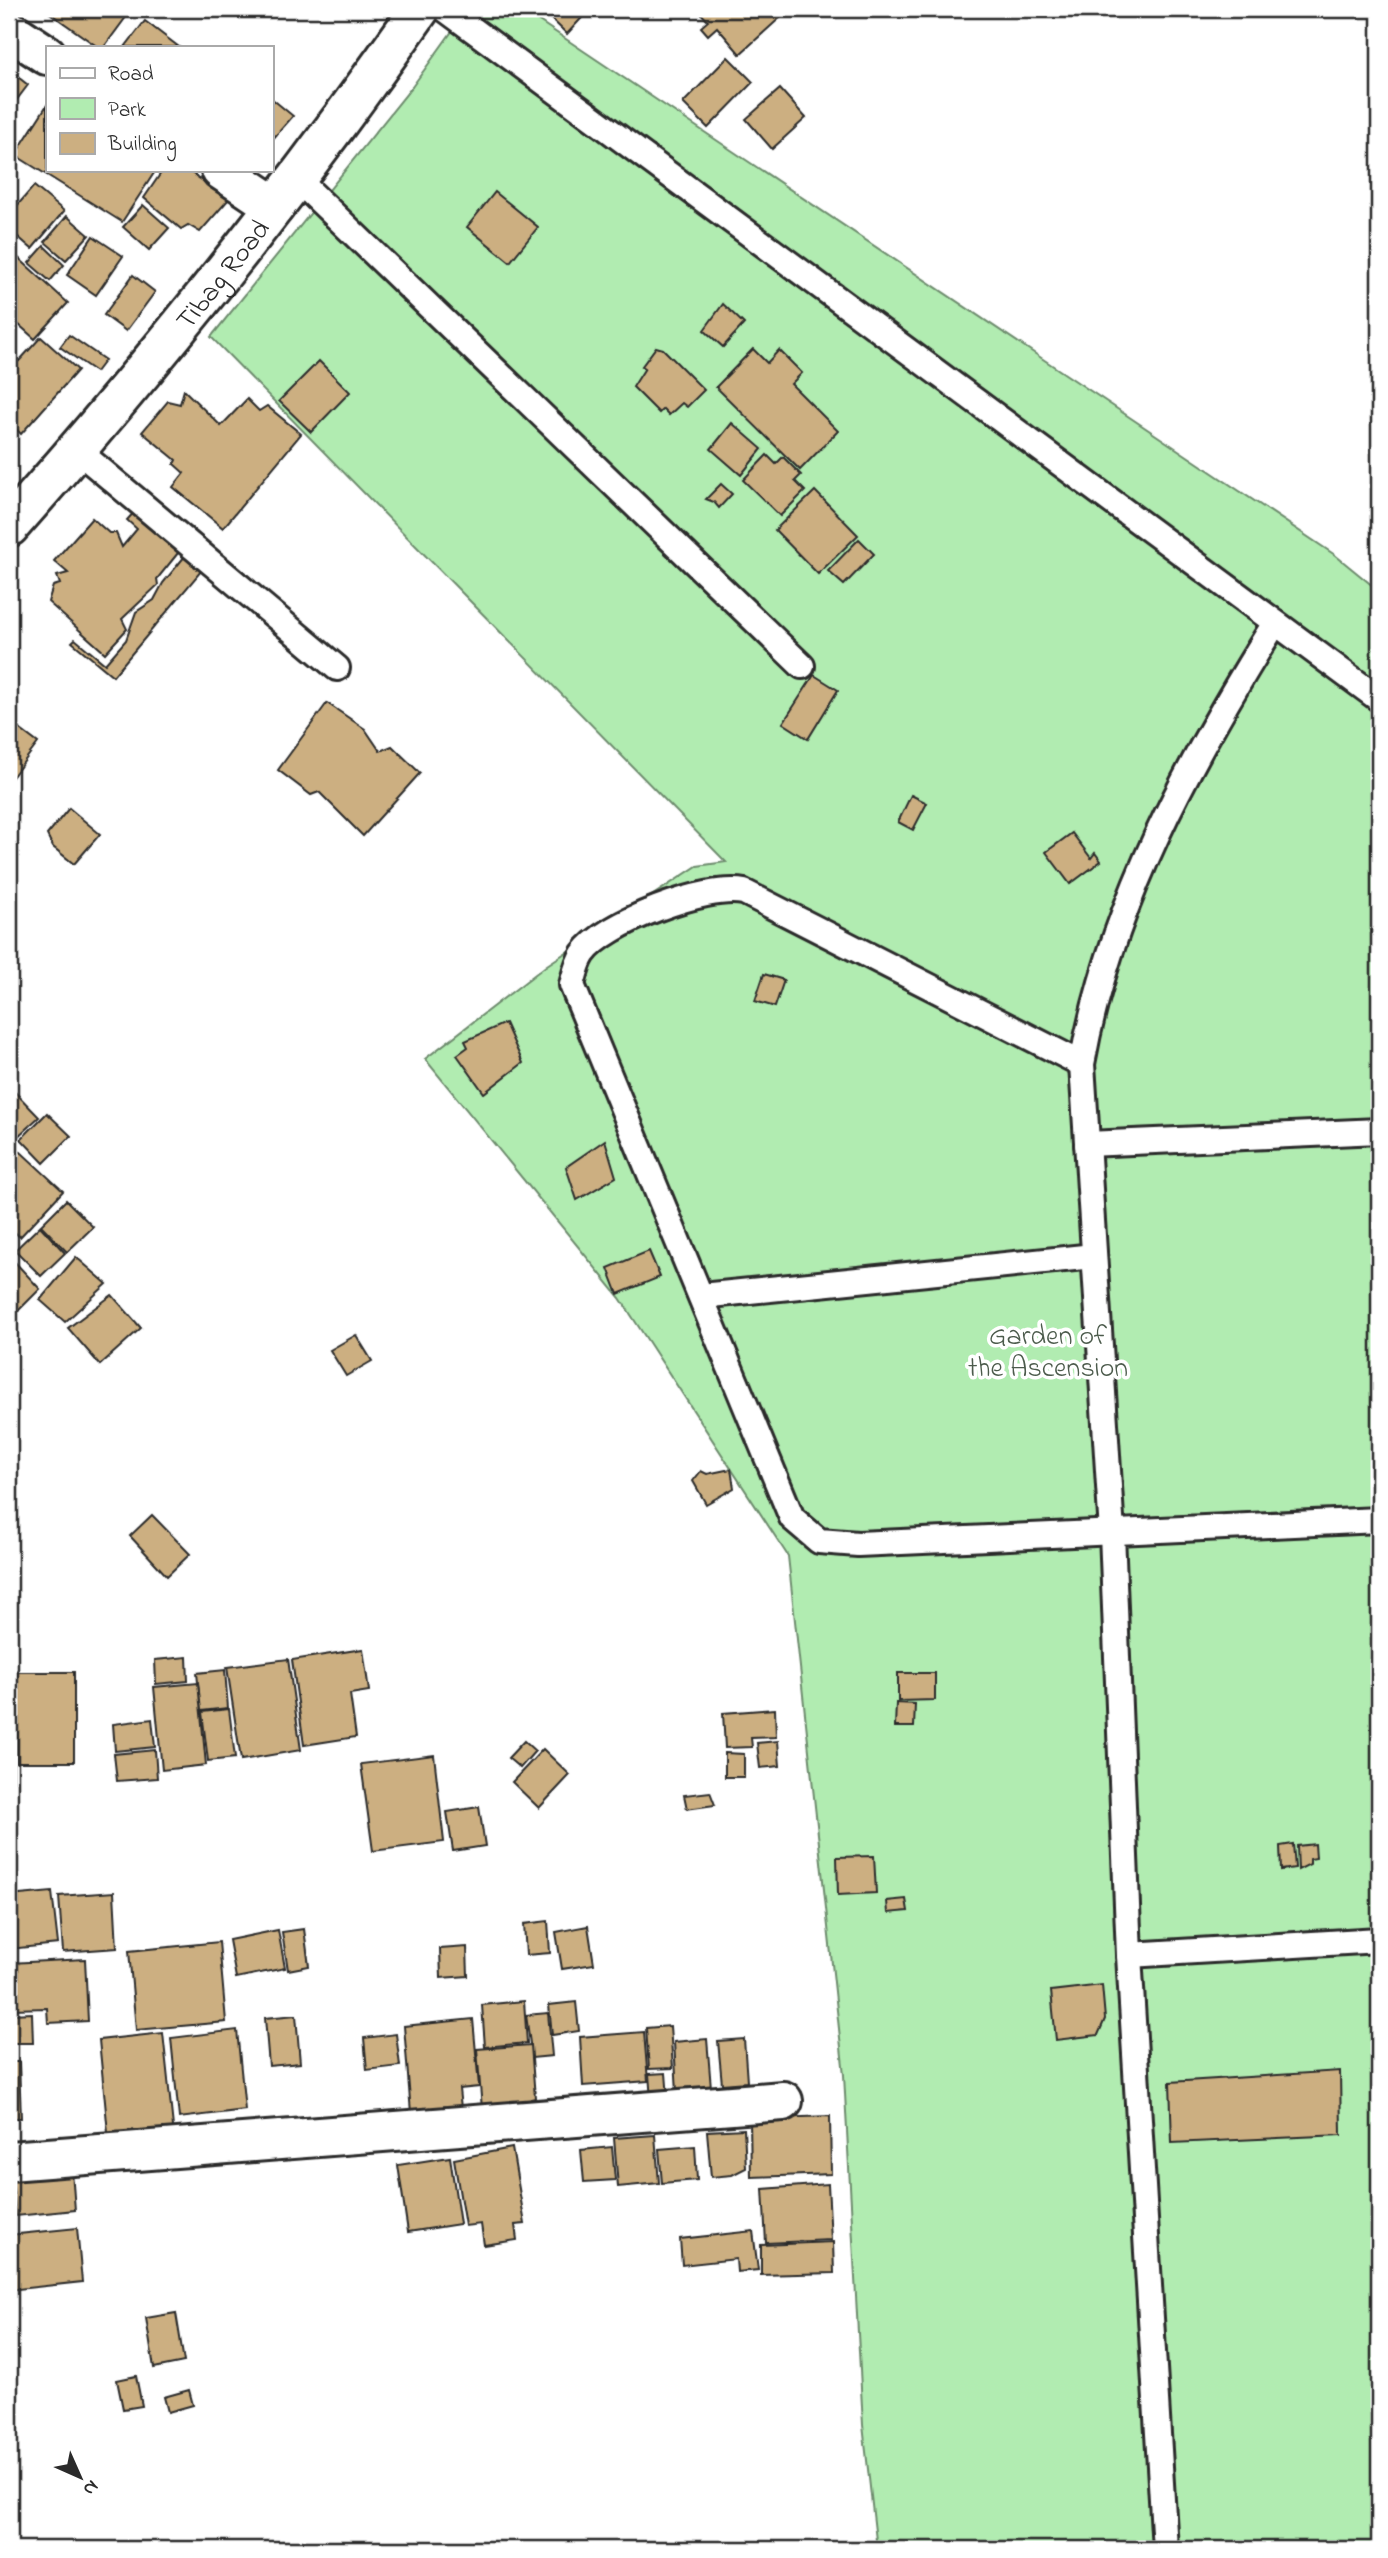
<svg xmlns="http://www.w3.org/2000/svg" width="1388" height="2558" viewBox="0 0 1388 2558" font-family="'Indie Flower',sans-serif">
<rect width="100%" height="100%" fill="#fff"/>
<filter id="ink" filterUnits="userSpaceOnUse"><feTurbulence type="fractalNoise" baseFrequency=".0143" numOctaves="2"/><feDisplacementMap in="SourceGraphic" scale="14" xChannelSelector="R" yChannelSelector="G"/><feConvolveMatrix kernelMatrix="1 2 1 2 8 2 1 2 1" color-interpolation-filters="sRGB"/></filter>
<g filter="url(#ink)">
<polygon fill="#b1ecb1" stroke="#6e8c6e" stroke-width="2" points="468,9 521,9 1335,555 1379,591 1379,2549 877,2549 863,2425 844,2075 788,1556 620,1298 425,1059 547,965 697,866 726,862 211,337 412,87"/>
<g fill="#ccaf81" stroke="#2b2b2b" stroke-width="2">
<polygon points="44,9 132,9 104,47 98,47"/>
<polygon points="541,9 590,9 567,34"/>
<polygon points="697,9 775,9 782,16 740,54 717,27 708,35 701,27 708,21"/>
<polygon points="145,21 179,47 125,47"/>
<polygon points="728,57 753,82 708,128 683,103"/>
<polygon points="9,70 28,85 9,110"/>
<polygon points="780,89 806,118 772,149 746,119"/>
<polygon points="271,98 293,116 271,141"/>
<polygon points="47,105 47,170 156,170 122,222 15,155"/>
<polygon points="163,170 187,170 229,199 200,232 188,225 181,229 144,198"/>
<polygon points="34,186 64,211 32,249 9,229 9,215"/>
<polygon points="495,192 538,227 510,262 467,227"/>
<polygon points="143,205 169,228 149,250 123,227"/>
<polygon points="67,216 89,235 66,260 45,242"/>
<polygon points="93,236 123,256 96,295 67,275"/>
<polygon points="44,246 64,265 50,281 29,263"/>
<polygon points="13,253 68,303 35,339 9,316 9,258"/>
<polygon points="133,275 155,292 126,331 104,315"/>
<polygon points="723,304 744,324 723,347 704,330"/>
<polygon points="69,335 105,360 96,372 60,347"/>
<polygon points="41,337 78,370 21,434 9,422 9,352 19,361"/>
<polygon points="656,347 663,349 704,390 687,407 682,403 669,415 663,409 659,413 633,387 645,368 642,366"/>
<polygon points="753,349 767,363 779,350 802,373 791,384 838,431 800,470 716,387"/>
<polygon points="319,361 350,392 311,432 279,401"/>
<polygon points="184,390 221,426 247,399 259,411 267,406 301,434 223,528 173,487 184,473 174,464 176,460 142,432 168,401 180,404"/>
<polygon points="732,423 762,449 741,475 711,449"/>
<polygon points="767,455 776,464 783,457 801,475 795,481 805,491 780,516 743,480"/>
<polygon points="721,484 732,494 719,508 714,502 706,499"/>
<polygon points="815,491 858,535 818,574 775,530"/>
<polygon points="137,509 186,551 178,553 157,579 158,585 122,619 127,629 105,653 48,602 53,586 60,584 57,576 68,573 54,561 92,518 109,533 116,533 122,547 137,529 127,520"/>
<polygon points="859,539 874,554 844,585 828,571"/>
<polygon points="185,556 202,570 113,676 72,642 75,639 105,664 126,640 136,612 154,600 163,583"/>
<polygon points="814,675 838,690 808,739 783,723"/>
<polygon points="327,703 365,729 380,751 392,746 420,773 363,836 319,792 311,795 278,770"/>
<polygon points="9,721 38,743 10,780 9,779"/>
<polygon points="911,795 927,803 913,830 898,822"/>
<polygon points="69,808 100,834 74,864 53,847 47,835"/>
<polygon points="1072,833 1091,858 1095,853 1101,861 1070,884 1046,852"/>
<polygon points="764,974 784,980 775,1007 755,1001"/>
<polygon points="505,1023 523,1063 484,1093 457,1055 468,1047 465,1041"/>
<polygon points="12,1089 39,1117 16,1138 9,1130 9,1092"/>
<polygon points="47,1113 71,1136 44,1163 21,1139"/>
<polygon points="605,1140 616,1177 577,1200 566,1167"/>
<polygon points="9,1147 21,1152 63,1191 20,1237 9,1227"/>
<polygon points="66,1200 93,1227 67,1252 41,1225"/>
<polygon points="40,1226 65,1253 41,1276 15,1250"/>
<polygon points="649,1251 660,1277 618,1294 608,1268"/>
<polygon points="76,1257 107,1284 65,1322 40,1300"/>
<polygon points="12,1259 40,1289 9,1320 9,1262"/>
<polygon points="112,1295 141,1328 100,1365 68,1328"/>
<polygon points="356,1335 372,1361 346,1376 330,1350"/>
<polygon points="731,1469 734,1488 706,1504 693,1481 701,1471 707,1474"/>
<polygon points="152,1515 190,1554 167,1576 130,1536"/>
<polygon points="363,1649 369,1691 350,1694 356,1737 304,1745 292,1660"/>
<polygon points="187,1657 188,1681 156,1684 155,1660"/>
<polygon points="288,1659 301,1750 241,1760 227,1667"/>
<polygon points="9,1670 16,1670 14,1712 9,1711"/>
<polygon points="225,1670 228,1708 201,1711 197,1673"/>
<rect x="17" y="1672" width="57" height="90"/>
<polygon points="898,1673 935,1673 935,1700 898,1701"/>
<polygon points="198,1683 206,1765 162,1770 154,1687"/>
<polygon points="896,1703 915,1704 914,1727 895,1727"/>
<polygon points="229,1709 235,1758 208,1761 202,1712"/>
<polygon points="775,1709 776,1737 751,1738 752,1747 725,1748 723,1713"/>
<rect x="9" y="1712" width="6" height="22"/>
<polygon points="152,1719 155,1747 115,1751 113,1724"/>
<polygon points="524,1741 535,1751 520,1768 508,1758"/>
<polygon points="778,1741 780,1766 760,1768 757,1743"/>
<rect x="9" y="1748" width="4" height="33"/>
<polygon points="543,1749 570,1775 539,1808 512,1782"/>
<polygon points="155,1750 157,1778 117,1781 114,1754"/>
<polygon points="725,1753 744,1754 744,1777 725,1777"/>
<polygon points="434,1755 444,1842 373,1851 361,1764"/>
<polygon points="710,1792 715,1805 687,1809 684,1795"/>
<polygon points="479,1807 485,1846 453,1851 447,1812"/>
<polygon points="1293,1844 1295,1868 1281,1870 1280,1846"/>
<polygon points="1315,1844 1316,1858 1310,1859 1310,1864 1298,1870 1297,1846"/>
<polygon points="874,1856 876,1893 838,1895 837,1857"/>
<polygon points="52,1892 58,1944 9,1949 9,1896"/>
<polygon points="114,1892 117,1948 63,1952 59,1896"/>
<polygon points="906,1899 908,1911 888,1913 887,1901"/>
<polygon points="548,1921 550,1953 526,1955 524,1924"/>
<polygon points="588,1926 594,1964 562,1969 556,1932"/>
<polygon points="304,1929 309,1966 288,1970 282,1932"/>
<polygon points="278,1930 285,1968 236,1978 229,1940"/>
<polygon points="219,1942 226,2022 136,2030 129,1951"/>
<polygon points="467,1947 468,1976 441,1978 440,1949"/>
<polygon points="85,1959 88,2021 48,2023 47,2008 12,2009 10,1963"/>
<polygon points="1102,1985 1105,2019 1098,2035 1056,2040 1051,1991"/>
<polygon points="524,2001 527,2043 485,2047 482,2005"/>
<polygon points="576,2002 579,2031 552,2035 549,2005"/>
<polygon points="32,2013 33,2043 12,2043 11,2014"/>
<polygon points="548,2013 552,2056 532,2058 526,2015"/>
<polygon points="296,2015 300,2063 269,2066 265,2018"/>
<polygon points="473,2019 479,2087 459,2089 461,2108 411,2113 404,2026"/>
<polygon points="670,2026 673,2068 649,2069 646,2028"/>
<polygon points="237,2030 245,2110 179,2118 171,2038"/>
<polygon points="644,2032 648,2081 583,2086 580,2037"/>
<polygon points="163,2033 174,2136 109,2143 99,2040"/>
<polygon points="396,2034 400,2066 367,2070 364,2038"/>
<polygon points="707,2039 711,2088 677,2092 674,2042"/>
<polygon points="744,2039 747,2082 722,2084 718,2041"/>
<polygon points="531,2045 535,2098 531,2099 532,2117 483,2121 477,2049"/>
<polygon points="9,2062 19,2062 21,2118 9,2118"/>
<polygon points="1340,2071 1341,2135 1172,2143 1170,2082"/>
<polygon points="666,2073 668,2098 651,2100 649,2074"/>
<polygon points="830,2116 831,2174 751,2177 750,2119"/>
<polygon points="744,2129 746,2168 732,2175 711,2177 707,2131"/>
<polygon points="655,2135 659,2183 618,2187 614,2138"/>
<polygon points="695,2146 697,2180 662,2183 659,2149"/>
<polygon points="612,2147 615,2180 584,2182 581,2150"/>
<polygon points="512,2148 525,2224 515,2225 517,2240 484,2245 481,2224 465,2226 454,2159"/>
<polygon points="450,2157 460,2224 408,2232 398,2165"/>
<polygon points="72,2171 75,2210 16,2216 12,2176"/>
<polygon points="828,2184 831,2240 766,2243 763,2189"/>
<polygon points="77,2228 82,2282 9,2290 9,2235"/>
<polygon points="753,2231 758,2270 737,2272 736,2259 682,2265 680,2239"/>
<polygon points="833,2242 834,2273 761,2275 761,2245"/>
<polygon points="176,2313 184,2362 154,2368 146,2318"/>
<polygon points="136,2376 142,2406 123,2409 117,2380"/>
<polygon points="189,2390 193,2405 168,2412 164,2397"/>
</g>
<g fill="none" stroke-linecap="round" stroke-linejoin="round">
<g stroke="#2b2b2b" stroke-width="30">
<g id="lane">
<polyline points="445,9 1379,699"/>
<polyline points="298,180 802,666"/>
<polyline points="77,450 337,668"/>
<path d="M 1275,623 C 1190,759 1110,905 1082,1064 L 1112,1533 L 1129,1955 L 1379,1940"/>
<path d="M 1082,1064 L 744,892 C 707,884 604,923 583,954 C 577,963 575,974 572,985 L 792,1518 L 819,1541 L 858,1544 L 1379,1520"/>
<polyline points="1087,1144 1379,1131"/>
<polyline points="701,1296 1094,1256"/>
<polyline points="1129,1955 1165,2549"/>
</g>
</g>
<g stroke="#2b2b2b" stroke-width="44">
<g id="street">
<polyline points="9,30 47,55"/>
<polyline points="221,170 275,206"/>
<polyline points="9,2161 783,2101"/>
</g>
</g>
<g stroke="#2b2b2b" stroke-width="44">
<g id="secondary">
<path id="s1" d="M 9,527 C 155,362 294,190 420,9"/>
</g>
</g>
<use href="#lane" stroke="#fff" stroke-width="24"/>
<use href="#street" stroke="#fff" stroke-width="38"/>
<use href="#secondary" stroke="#fff" stroke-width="38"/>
</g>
</g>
<g text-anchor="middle" stroke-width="7" stroke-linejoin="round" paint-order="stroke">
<g font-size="28" fill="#2b2b2b" stroke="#fff">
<text dy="10" stroke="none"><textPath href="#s1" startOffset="331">Tibag Road</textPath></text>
</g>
<g font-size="28" fill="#4c5b4c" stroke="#fff">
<text x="1048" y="1344">Garden of<tspan x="1048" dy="32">the Ascension</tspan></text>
</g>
</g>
<rect width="1388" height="2558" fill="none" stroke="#fff" stroke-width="35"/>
<rect x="18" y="18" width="1353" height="2523" fill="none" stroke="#2b2b2b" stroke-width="2.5" filter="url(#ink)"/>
<rect x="46" y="46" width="228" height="126" fill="#ffffff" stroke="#aaaaaa" stroke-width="2"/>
<rect x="60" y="68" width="35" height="10" fill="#ffffff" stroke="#aaaaaa" stroke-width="2"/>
<text x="108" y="80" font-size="21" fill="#2b2b2b">Road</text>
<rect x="60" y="98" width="35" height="21" fill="#b1ecb1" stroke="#aaaaaa" stroke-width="2"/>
<text x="108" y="116" font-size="21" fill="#2b2b2b">Park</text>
<rect x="60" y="133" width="35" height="21" fill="#ccaf81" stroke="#aaaaaa" stroke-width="2"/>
<text x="108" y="150" font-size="21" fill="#2b2b2b">Building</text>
<g transform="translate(80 2477) rotate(135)" stroke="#ffffff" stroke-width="5" paint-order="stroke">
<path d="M0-5L12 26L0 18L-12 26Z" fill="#2b2b2b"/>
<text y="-10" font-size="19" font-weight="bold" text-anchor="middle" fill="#2b2b2b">N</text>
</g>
</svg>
